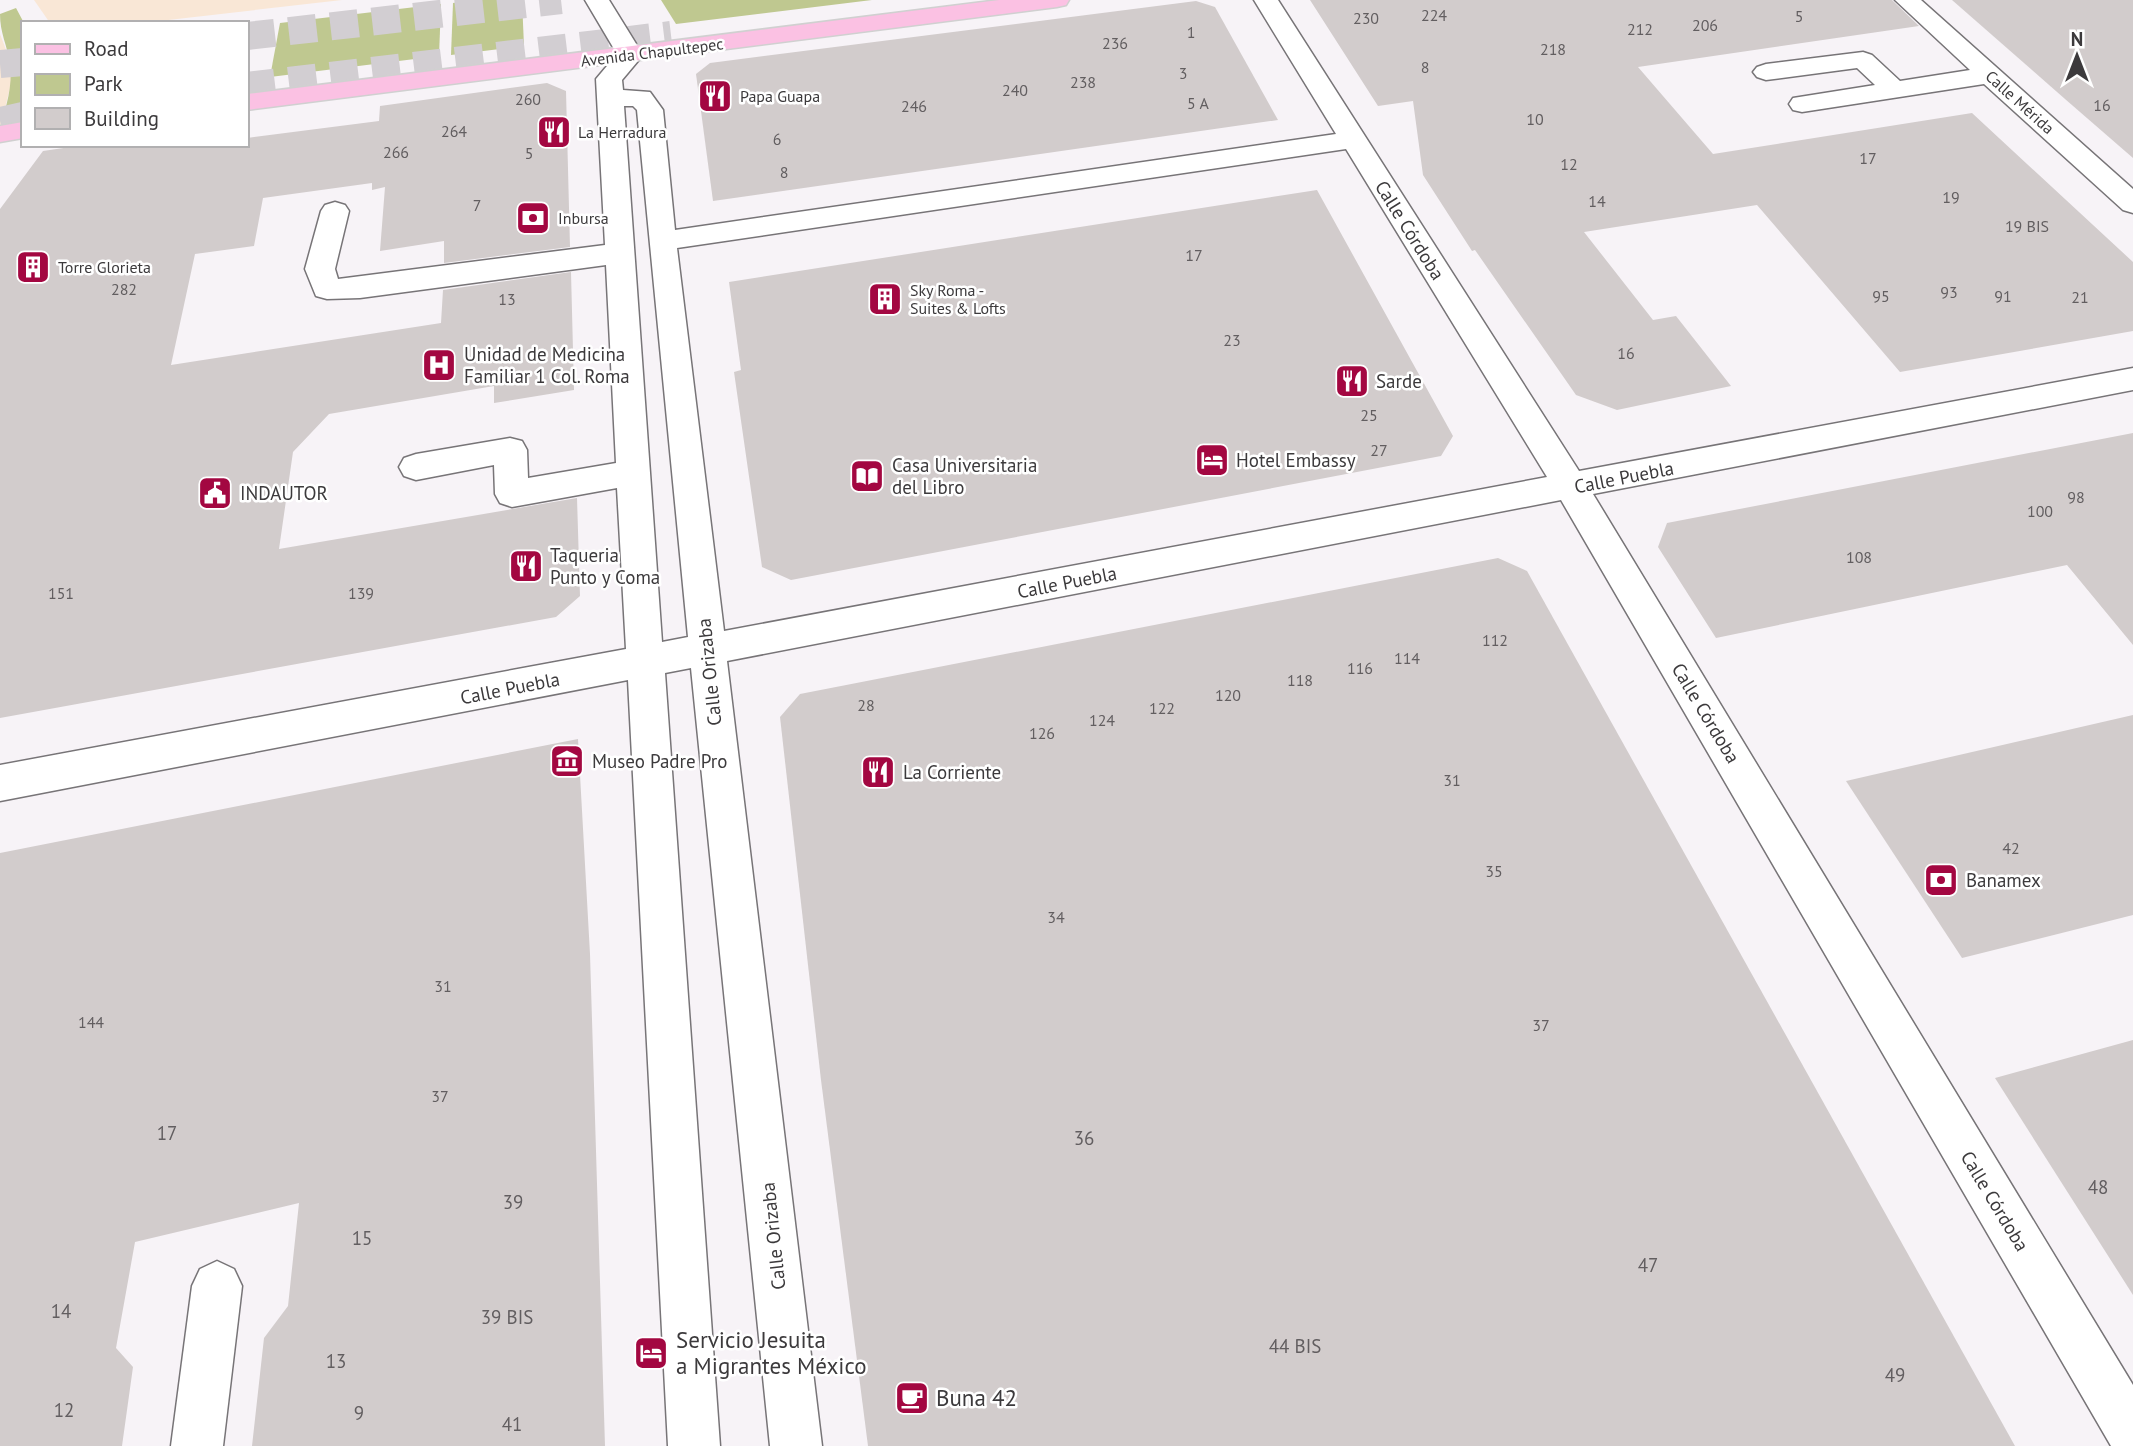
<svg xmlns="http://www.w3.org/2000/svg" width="2133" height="1446" viewBox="0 0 2133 1446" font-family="'PT Sans',sans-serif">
<rect width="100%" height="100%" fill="#f7f3f7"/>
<g fill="#f9e7d6">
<polygon points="34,0 342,0 142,23 50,23"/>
<polygon points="0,34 10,60 12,80 0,128"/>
</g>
<g fill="#bfc890">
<polygon points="473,0 522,0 524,46 451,55 453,3"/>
<polygon points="661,0 872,0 676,24"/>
<polygon points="441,4 439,56 270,77 280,23"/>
<path d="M 16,8 L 24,23 L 23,122 L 0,129 C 6,106 13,87 10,63 C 7,45 0,33 0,14 Z"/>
</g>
<g fill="#d2cccc">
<polygon points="1310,0 1892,0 1919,26 1638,67 1713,154 1972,113 2133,262 2133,331 1900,372 1757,205 1584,232 1653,320 1676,316 1731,386 1617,410 1576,395 1475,250 1472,251 1423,175 1413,101 1378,106"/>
<polygon points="1952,0 2133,0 2133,158 2065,99"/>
<polygon points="1196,1 1215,7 1278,120 713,201 696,74 710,63"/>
<polygon points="547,83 566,91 570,247 444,263 444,241 380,251 385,187 372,190 372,183 263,198 254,246 195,254 171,365 441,323 443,290 571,272 574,390 494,403 494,386 329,414 293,452 279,549 577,498 580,596 556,617 0,718 0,209 43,151 84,145 247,145 247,138 379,121 380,106"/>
<polygon points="1317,190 1453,436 1441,456 791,580 762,567 734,372 741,370 729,282"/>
<polygon points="2133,433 2133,645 2067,565 1716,638 1658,547 1667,523"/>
<polygon points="1498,558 1527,571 2015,1446 868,1446 821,1080 780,717 800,694"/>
<polygon points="2133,715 2133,915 1962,958 1846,781"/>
<polygon points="578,739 590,954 605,1446 252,1446 264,1338 288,1306 299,1203 135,1242 116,1348 133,1367 122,1446 0,1446 0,853"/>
<polygon points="2133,1040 2133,1295 1995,1078"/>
</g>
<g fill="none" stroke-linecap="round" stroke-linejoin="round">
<g stroke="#d2ced2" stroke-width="28" stroke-dasharray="28 14" stroke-linecap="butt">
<polyline points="247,36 561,0"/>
<polyline points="0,64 23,62"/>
<polyline points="247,86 671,35"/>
<polyline points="0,121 23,116"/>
</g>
<g stroke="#777477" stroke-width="3">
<g id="minor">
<path d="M 585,0 L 609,0 L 643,55 L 622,80 L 623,90 L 650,92 L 663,110 L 675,230 L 1336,134 L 1254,0 L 1278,0 L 1579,471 L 2133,368 L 2133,390 L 1593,494 L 2133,1385 L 2133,1446 L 2111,1446 L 1561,500 L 727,661 L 822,1446 L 770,1446 L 691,668 L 665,673 L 720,1446 L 668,1446 L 628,680 L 0,801 L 0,765 L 626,649 L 617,488 L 512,507 L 500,503 L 495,494 L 494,465 L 416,480 L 404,476 L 399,467 L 404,458 L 416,454 L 510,438 L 522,441 L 527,450 L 528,478 L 616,463 L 606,265 L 360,298 L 327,299 L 316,296 L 305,269 L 321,211 L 325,205 L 335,202 L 345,205 L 349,211 L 335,269 L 338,279 L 605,245 L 596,79 L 617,54 ZM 624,106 L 633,106 L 637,110 L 688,637 L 662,642 ZM 1346,149 L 1547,477 L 724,631 L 677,248 Z"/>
<polygon points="1895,0 1921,0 2133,189 2133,213 2123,210 1984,84 1802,112 1793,110 1789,104 1793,98 1875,85 1857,68 1766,80 1757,77 1753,72 1757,67 1766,64 1863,52 1872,55 1900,81 1970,70"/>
<polygon points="217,1261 234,1269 242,1286 223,1446 171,1446 192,1286 200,1269"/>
</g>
</g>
<g stroke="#d0d0d0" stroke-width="3">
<g id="major">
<polygon points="999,0 1069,0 1066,5 1057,7 247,110 247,94"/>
<polygon points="23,122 23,138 0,142 0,126"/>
</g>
</g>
<use href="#minor" fill="#fff" fill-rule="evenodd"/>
<use href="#major" fill="#fbc1e3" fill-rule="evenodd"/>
</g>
<defs>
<g id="restaurant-square" transform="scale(1.75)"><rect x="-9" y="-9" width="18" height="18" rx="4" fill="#a30741" stroke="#fff"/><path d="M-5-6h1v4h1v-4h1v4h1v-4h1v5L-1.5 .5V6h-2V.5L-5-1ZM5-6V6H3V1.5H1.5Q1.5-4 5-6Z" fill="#fff"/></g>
<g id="bank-square" transform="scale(1.75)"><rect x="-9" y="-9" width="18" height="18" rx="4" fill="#a30741" stroke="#fff"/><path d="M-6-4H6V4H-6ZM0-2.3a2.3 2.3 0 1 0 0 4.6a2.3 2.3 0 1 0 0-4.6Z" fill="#fff"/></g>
<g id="building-square" transform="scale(1.75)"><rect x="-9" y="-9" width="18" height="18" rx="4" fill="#a30741" stroke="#fff"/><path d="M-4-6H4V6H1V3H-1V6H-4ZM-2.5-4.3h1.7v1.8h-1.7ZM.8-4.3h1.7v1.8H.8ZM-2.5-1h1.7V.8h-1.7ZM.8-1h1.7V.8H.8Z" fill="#fff"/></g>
<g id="hospital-square" transform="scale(1.75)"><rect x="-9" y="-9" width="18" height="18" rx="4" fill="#a30741" stroke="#fff"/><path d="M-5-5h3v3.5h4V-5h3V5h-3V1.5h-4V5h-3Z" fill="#fff"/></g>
<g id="hotel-square" transform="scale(1.75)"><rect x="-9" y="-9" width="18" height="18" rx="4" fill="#a30741" stroke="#fff"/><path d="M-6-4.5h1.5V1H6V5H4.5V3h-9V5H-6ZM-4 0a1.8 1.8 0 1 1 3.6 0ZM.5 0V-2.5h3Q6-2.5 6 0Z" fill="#fff"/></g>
<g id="library-square" transform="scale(1.75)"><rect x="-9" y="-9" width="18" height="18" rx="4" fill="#a30741" stroke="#fff"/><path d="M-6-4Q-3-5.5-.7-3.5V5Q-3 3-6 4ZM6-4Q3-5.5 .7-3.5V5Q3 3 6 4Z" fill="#fff"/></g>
<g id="civic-square" transform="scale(1.75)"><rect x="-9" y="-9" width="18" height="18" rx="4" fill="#a30741" stroke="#fff"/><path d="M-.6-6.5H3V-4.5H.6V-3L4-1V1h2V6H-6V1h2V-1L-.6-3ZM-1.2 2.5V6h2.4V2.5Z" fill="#fff"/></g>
<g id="museum-square" transform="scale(1.75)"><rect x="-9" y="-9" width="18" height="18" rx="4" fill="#a30741" stroke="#fff"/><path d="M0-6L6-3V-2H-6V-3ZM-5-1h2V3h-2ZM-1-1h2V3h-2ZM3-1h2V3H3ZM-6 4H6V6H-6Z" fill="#fff"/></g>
<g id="cafe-square" transform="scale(1.75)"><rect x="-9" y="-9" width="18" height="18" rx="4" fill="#a30741" stroke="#fff"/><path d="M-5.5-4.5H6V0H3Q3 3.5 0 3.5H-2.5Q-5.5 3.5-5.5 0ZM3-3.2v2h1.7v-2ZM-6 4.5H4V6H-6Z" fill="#fff"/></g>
</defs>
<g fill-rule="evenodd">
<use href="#restaurant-square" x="715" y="96"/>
<use href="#restaurant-square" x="554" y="132"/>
<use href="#bank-square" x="533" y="218"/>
<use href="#building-square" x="33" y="267"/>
<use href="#building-square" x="885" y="299"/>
<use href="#hospital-square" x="439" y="365"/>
<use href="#restaurant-square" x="1352" y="381"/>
<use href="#hotel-square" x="1212" y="460"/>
<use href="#library-square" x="867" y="476"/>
<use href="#civic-square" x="215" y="493"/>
<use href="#restaurant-square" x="526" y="566"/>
<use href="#museum-square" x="567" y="761"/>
<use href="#restaurant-square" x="878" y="772"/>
<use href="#bank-square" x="1941" y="880"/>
<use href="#hotel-square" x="651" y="1353"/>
<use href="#cafe-square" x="912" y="1398"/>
</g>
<g text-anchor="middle" stroke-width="5" stroke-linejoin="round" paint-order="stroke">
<g font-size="16" fill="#625e60">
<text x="1434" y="21">224</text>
<text x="1799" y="22">5</text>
<text x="1366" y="24">230</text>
<text x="1705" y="31">206</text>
<text x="1640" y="35">212</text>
<text x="1191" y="38">1</text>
<text x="1115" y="49">236</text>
<text x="1553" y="55">218</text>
<text x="1425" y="73">8</text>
<text x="1183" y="79">3</text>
<text x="1083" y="88">238</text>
<text x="1015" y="96">240</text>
<text x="528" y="105">260</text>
<text x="1198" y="109">5 A</text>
<text x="2102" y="111">16</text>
<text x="914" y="112">246</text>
<text x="1535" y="125">10</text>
<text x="454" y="137">264</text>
<text x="777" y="145">6</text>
<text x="396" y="158">266</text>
<text x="529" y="159">5</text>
<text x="1868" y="164">17</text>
<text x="1569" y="170">12</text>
<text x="784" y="178">8</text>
<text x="1951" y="203">19</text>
<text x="1597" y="207">14</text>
<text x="477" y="211">7</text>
<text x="2027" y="232">19 BIS</text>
<text x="1194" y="261">17</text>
<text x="124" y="295">282</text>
<text x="1949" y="298">93</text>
<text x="1881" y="302">95</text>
<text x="2003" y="302">91</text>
<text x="2080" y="303">21</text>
<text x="507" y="305">13</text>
<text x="1232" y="346">23</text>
<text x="1626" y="359">16</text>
<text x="1369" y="421">25</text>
<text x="1379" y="456">27</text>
<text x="2076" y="503">98</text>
<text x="2040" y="517">100</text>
<text x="1859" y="563">108</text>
<text x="61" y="599">151</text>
<text x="361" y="599">139</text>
<text x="1495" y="646">112</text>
<text x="1407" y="664">114</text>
<text x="1360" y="674">116</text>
<text x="1300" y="686">118</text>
<text x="1228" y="701">120</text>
<text x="866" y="711">28</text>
<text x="1162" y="714">122</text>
<text x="1102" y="726">124</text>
<text x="1042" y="739">126</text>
<text x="1452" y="786">31</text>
<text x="2011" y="854">42</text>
<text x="1494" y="877">35</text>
<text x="1056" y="923">34</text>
<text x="443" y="992">31</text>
<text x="91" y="1028">144</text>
<text x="1541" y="1031">37</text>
<text x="440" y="1102">37</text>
</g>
<g font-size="16" fill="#3c3a3c" stroke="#fff">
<text transform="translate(652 52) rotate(-7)" y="6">Avenida Chapultepec</text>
<text transform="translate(2020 102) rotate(42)" y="6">Calle Mérida</text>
</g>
<g font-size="16" fill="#3c3a3c" stroke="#fff" text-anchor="start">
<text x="740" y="102">Papa Guapa</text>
<text x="578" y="138">La Herradura</text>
<text x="558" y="224">Inbursa</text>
<text x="58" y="273">Torre Glorieta</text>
<text x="910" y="296">Sky Roma -<tspan x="910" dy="18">Suites &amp; Lofts</tspan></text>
</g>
<g font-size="19" fill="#3c3a3c" stroke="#fff">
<text transform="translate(1410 230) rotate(58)" y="7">Calle Córdoba</text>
<text transform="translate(1624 477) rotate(-11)" y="7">Calle Puebla</text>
<text transform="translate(1067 582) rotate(-11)" y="7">Calle Puebla</text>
<text transform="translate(709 672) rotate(-96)" y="7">Calle Orizaba</text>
<text transform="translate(510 688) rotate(-11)" y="7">Calle Puebla</text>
<text transform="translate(1706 713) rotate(59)" y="7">Calle Córdoba</text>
<text transform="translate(1995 1201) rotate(59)" y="7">Calle Córdoba</text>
<text transform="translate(773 1236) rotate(-96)" y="7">Calle Orizaba</text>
</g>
<g font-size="19" fill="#3c3a3c" stroke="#fff" text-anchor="start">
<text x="464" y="361">Unidad de Medicina<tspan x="464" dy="22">Familiar 1 Col. Roma</tspan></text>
<text x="1376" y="388">Sarde</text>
<text x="1236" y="467">Hotel Embassy</text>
<text x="892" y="472">Casa Universitaria<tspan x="892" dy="22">del Libro</tspan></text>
<text x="240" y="500">INDAUTOR</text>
<text x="550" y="562">Taqueria<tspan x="550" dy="22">Punto y Coma</tspan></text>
<text x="592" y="768">Museo Padre Pro</text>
<text x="903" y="779">La Corriente</text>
<text x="1966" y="887">Banamex</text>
</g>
<g font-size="19" fill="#625e60">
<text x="167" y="1140">17</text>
<text x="1084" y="1145">36</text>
<text x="2098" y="1194">48</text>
<text x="513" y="1209">39</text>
<text x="362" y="1245">15</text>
<text x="1648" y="1272">47</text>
<text x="61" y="1318">14</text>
<text x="507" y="1324">39 BIS</text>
<text x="1295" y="1353">44 BIS</text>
<text x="336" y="1368">13</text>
<text x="1895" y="1382">49</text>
<text x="64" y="1417">12</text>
<text x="359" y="1420">9</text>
<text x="512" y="1431">41</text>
</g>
<g font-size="23" fill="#3c3a3c" stroke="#fff" text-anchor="start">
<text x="676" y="1348">Servicio Jesuita<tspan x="676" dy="26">a Migrantes México</tspan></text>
<text x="936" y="1406">Buna 42</text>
</g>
</g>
<rect x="21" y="21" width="228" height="126" fill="#ffffff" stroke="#b1b0b1" stroke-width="2"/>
<rect x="35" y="44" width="35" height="10" fill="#fbc1e3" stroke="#b1b0b1" stroke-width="2"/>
<text x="84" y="56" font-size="21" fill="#3c3a3c">Road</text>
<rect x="35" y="74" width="35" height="21" fill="#bfc890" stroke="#b1b0b1" stroke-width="2"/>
<text x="84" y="91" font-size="21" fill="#3c3a3c">Park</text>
<rect x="35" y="108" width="35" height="21" fill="#d2cccc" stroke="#b1b0b1" stroke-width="2"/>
<text x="84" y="126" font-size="21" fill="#3c3a3c">Building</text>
<g transform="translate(2077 56)" stroke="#ffffff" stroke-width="5" paint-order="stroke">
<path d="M0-5L12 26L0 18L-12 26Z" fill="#3c3a3c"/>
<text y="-10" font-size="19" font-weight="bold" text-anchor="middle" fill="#3c3a3c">N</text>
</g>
</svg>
